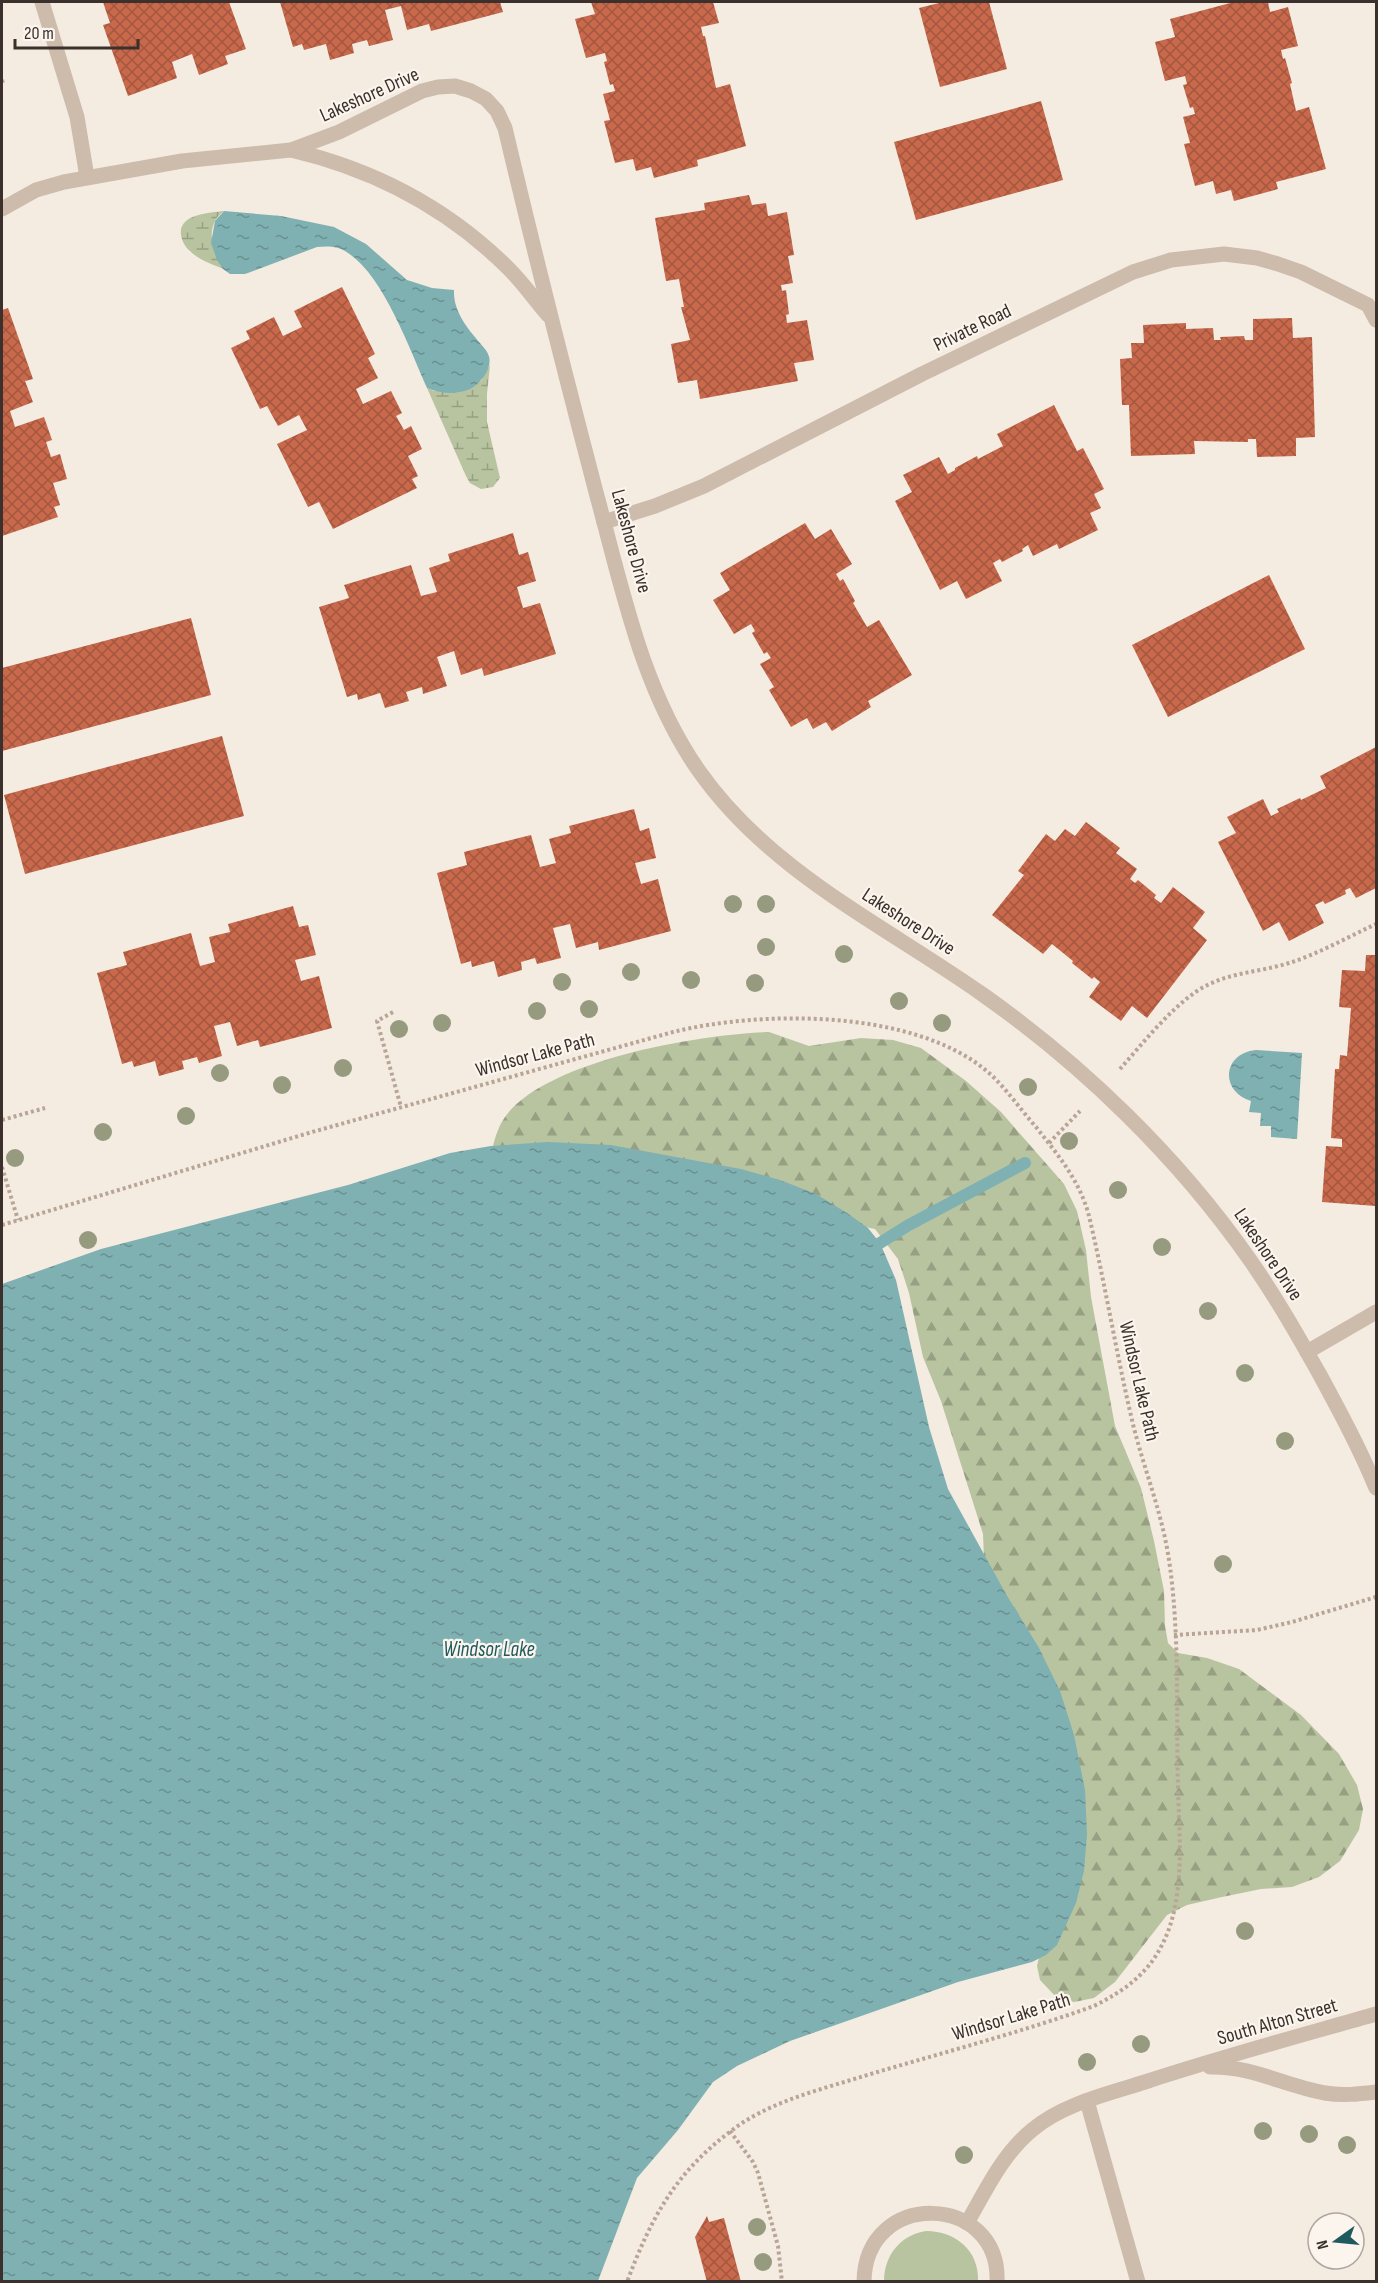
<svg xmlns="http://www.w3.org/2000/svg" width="1378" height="2283" viewBox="0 0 1378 2283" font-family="'Sofia Sans Condensed',sans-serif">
<defs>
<pattern id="forest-firs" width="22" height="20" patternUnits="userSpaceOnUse" patternTransform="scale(1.5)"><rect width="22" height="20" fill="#b8c4a0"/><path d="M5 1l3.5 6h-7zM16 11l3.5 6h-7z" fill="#97a083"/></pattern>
<pattern id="wetland-marsh" width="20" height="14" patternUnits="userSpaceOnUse" patternTransform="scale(1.5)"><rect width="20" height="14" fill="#b8c4a0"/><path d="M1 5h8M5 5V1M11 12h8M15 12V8" fill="none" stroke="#97a083"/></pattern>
<pattern id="water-ripples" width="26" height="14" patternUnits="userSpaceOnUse" patternTransform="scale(1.5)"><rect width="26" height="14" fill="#7fb0b2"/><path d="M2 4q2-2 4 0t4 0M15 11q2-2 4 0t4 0" fill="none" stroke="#699091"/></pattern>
<pattern id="building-cross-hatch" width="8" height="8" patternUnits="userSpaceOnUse" patternTransform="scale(1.5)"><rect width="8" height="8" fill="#c8694b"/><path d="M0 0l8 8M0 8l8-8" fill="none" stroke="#a4573f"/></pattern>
</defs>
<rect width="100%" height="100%" fill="#f4ebe1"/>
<path fill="#b8c4a0" d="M 926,2231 C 956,2231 979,2251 978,2281 L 884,2281 C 884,2256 900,2235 926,2231 Z"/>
<path fill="url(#forest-firs)" d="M 769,1032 L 809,1046 L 861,1038 L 893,1040 L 921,1048 L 966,1081 L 1001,1112 L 1064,1184 L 1077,1211 L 1086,1250 L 1091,1297 L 1115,1426 L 1141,1488 L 1154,1541 L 1164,1591 L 1165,1626 L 1168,1643 L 1178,1653 L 1207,1658 L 1239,1669 L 1301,1715 L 1339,1754 L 1357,1785 L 1363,1809 L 1359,1830 L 1340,1861 L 1319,1877 L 1292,1887 L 1261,1889 L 1222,1897 L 1187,1905 L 1167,1915 L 1115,1982 L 1094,1998 L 1074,2002 L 1057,1998 L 1040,1980 L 1037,1966 L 1041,1949 L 985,1580 L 983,1534 L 941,1401 L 923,1357 L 909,1293 L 898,1259 L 875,1229 L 492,1150 C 495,1137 499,1124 508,1113 C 553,1059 701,1034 769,1032 Z"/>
<g fill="url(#wetland-marsh)">
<path d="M 224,211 C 204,225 212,252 223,269 C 212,264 199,260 190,251 C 185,247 182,241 181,235 C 178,214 209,213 224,211 Z"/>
<polygon points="490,365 487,394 487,422 500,478 493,487 481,489 470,483 466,476 427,388 434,391 481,381"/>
</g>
<g fill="url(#water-ripples)">
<path d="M 224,211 L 281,216 L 334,227 L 366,244 L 407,280 L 432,288 L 454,290 C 453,311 467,328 480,343 C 483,347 486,349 488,354 C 494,366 482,382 472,388 C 458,395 440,394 427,388 C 410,350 383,275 348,253 C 339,246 328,246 317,247 L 245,274 L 230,274 L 223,269 L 217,260 L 211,243 L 215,221 Z"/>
<path d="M 1256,1050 L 1302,1053 L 1297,1139 L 1271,1137 L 1271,1126 L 1260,1126 L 1261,1113 L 1249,1112 L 1251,1101 C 1219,1091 1223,1053 1256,1050 Z"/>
<polygon points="548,1142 611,1145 741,1169 780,1180 816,1194 847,1213 868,1228 880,1243 896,1280 929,1427 948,1489 1006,1594 1039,1648 1060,1691 1074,1735 1085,1790 1087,1834 1084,1871 1076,1903 1057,1945 1046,1955 1032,1962 958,1982 790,2041 737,2066 713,2082 678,2130 637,2178 598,2281 2,2281 2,1284 101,1249 348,1185 450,1153 491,1146"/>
</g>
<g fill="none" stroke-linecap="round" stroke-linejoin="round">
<polyline stroke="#7fb0b2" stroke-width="12" points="880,1243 907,1226 1025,1163"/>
</g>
<g fill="url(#building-cross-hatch)">
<polygon points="103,2 229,2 246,49 225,56 228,64 199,75 192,54 172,62 177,78 128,96 103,25 110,23"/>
<polygon points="280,2 500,2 503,12 431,31 429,24 407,30 401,6 385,10 393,40 369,46 367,40 352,44 354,53 330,60 326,44 304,50 302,44 293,47"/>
<polygon points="591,2 713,2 719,23 701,27 703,36 705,36 716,88 730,84 746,146 697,160 698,166 654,178 651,167 636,171 633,159 615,163 604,121 610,120 603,94 615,91 613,84 610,85 604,62 607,61 605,53 586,58 575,19 595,14"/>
<polygon points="943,2 989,2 1007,69 940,87 919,8"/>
<polygon points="1234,2 1268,2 1270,12 1288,7 1298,46 1281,50 1283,59 1285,58 1292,83 1290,84 1296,111 1309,107 1326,169 1276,182 1278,189 1234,201 1231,190 1216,194 1213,181 1195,186 1184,144 1190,143 1183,117 1195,114 1193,107 1190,108 1183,85 1187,84 1185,76 1165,81 1155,42 1175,37 1170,19"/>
<polygon points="1041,101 1063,180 916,220 894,142"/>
<polygon points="749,195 752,205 766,203 768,216 787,212 794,255 788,256 793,283 781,285 782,291 786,290 789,314 786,315 787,323 807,320 814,360 794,363 798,381 700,399 697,380 678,383 671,344 690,340 681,307 684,307 679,279 666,281 655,218 705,210 704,203"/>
<polygon points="342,287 375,354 368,358 378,378 356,389 363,404 391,391 402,413 396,416 404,430 411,426 422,449 408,456 418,476 412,479 417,488 333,529 319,502 308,507 277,444 307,430 299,415 278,426 267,406 260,409 231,348 250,339 246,331 274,317 283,336 302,327 294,311"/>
<polygon points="8,308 33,379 25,381 33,402 10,411 15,427 44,417 52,440 46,442 51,457 60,454 67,479 53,483 60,505 54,507 58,517 2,536 2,310"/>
<polygon points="1292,318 1293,338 1312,337 1315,437 1296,438 1296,456 1257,457 1256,439 1248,439 1248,442 1194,441 1195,454 1131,456 1129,405 1122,405 1120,359 1132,358 1131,343 1144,343 1143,325 1186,323 1186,329 1213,328 1214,340 1221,340 1220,337 1244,336 1245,340 1253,340 1253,319"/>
<polygon points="1054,405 1077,451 1083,448 1104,489 1094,494 1101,508 1090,513 1098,530 1059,549 1057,544 1033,556 1028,545 1022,549 1023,551 1002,562 1000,559 993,563 1002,581 966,599 957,581 940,590 895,501 912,492 903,475 939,457 948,474 955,470 955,468 977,456 978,459 1003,446 997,434"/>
<polygon points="805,523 815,539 831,529 852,564 836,574 840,581 843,579 855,601 853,603 867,627 879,620 912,675 868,701 871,707 832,731 826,722 813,729 807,718 791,727 769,690 774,687 760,664 771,658 767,652 764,654 752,633 755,631 751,624 734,634 713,600 730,590 720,573"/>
<polygon points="513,533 519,555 528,552 536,581 517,587 523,608 540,603 556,654 484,676 482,668 461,675 454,651 437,657 447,686 423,694 422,687 406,692 409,701 385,708 380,693 358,700 357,694 347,697 319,607 349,598 344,585 411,565 421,596 437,592 429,568 450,561 448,554"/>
<polygon points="1269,575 1305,649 1168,717 1132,645"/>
<polygon points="191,618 211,695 2,751 2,668"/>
<polygon points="222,736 244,816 25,874 4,795"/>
<polygon points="1376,747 1376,888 1356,898 1350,888 1345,890 1346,894 1325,904 1323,901 1315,905 1324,923 1289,941 1279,922 1263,931 1218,842 1236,833 1227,817 1263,799 1271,816 1279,812 1277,809 1300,798 1301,800 1326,788 1320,776"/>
<polygon points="634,809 640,831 649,828 656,858 635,863 641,884 658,879 671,931 599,950 598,942 576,948 570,924 553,928 561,958 537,964 535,958 521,962 522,970 498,977 494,961 472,967 471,961 461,964 437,873 467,865 464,852 531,835 540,867 556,863 549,839 571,833 569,826"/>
<polygon points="1086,822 1120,848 1116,853 1137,869 1130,879 1135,883 1138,880 1156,895 1154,898 1161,903 1173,887 1205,912 1193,928 1207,940 1147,1018 1132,1006 1121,1021 1089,997 1100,982 1094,977 1092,979 1072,963 1073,961 1052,944 1043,954 992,915 1024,875 1018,871 1046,834 1055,841 1065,829 1075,836"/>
<polygon points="293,906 299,927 308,925 316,955 295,960 301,981 319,976 332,1028 260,1047 258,1040 237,1046 230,1022 214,1026 222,1056 199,1063 197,1057 182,1061 184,1069 159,1076 155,1061 134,1067 132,1061 122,1064 97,973 127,965 123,952 191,933 200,966 215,962 209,937 230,932 228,924"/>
<polygon points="1366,955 1376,955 1376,1206 1322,1202 1326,1146 1342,1147 1342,1139 1331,1138 1335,1069 1339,1069 1340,1055 1347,1056 1351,1008 1339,1007 1342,970 1365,971"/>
<polygon points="707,2216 709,2222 724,2218 741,2282 707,2282 695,2237"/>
</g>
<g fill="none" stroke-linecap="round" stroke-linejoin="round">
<g stroke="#b9a596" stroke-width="4" stroke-dasharray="3 3" stroke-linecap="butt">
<polyline points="2,80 3,83"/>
<polyline points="393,1012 377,1021 401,1107"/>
<path d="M 1120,1069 C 1143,1043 1169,1010 1197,991 C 1226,972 1257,973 1289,963 C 1318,954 1348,937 1376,924"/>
<polyline points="2,1120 45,1108"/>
<polyline points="1049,1143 1080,1111"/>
<polyline points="2,1167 18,1220"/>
<path d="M 2,1225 L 312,1132 L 673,1032 C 762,1010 914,1009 988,1072 C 1006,1088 1020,1109 1036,1127 C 1058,1155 1080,1181 1089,1216 C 1105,1283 1116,1352 1132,1420 C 1143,1467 1162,1512 1169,1560 C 1180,1634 1176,1712 1178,1787 C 1179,1837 1186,1896 1163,1943 C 1148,1974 1124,1991 1094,2006 C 1019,2033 941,2053 864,2076 C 819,2090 768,2102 731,2131 C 675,2173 651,2218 627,2282"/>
<polyline points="1174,1635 1257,1630 1292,1622 1376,1597"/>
<polyline points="730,2131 753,2162 758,2173 778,2246 782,2282"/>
</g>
<g stroke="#cdbbac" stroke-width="15">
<polyline points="604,522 655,506 704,486 922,374 1133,272 1171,260 1224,254 1257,258 1278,264 1301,272 1368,305 1376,320"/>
<polyline points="1307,1352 1376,1312"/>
<polyline points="1087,2101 1138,2282"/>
<path d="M 864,2282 C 865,2188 1001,2193 997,2282"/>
</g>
<g stroke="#cdbbac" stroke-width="15">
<polyline points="42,2 77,117 87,177"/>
<path d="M 291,150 C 376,170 448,208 509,269 C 523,283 535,300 548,315"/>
<path d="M 2,209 L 36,190 L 64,182 L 182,161 L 291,150 L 339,132 L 422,91 L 438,87 L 455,86 L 471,91 L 486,99 L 497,111 L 505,128 C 534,251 565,374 597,496 C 623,591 642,690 699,771 C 770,872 884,925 982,994 C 1084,1066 1178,1157 1250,1260 C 1276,1297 1298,1336 1320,1375 C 1340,1412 1360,1449 1376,1488"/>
<path d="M 1210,2067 C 1253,2066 1284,2086 1325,2093 C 1342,2096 1359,2094 1376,2092"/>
<path d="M 967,2223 C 986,2190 1002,2155 1032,2130 C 1063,2104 1107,2094 1145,2082 C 1221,2057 1299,2036 1376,2014"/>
</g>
</g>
<g fill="#969b7f">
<circle cx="733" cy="904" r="9"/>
<circle cx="766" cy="904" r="9"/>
<circle cx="766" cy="947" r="9"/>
<circle cx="844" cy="954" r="9"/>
<circle cx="631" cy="972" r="9"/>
<circle cx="691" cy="980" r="9"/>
<circle cx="562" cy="982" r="9"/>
<circle cx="755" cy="983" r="9"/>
<circle cx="899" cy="1001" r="9"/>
<circle cx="589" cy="1009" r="9"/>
<circle cx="537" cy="1011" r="9"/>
<circle cx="442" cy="1023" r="9"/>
<circle cx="942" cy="1023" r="9"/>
<circle cx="399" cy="1029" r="9"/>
<circle cx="343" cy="1068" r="9"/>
<circle cx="220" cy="1073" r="9"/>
<circle cx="282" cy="1085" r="9"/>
<circle cx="1028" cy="1087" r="9"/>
<circle cx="186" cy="1116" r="9"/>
<circle cx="103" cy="1132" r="9"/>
<circle cx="1069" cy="1141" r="9"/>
<circle cx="15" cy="1158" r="9"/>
<circle cx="1118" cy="1190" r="9"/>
<circle cx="88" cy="1240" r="9"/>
<circle cx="1162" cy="1247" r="9"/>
<circle cx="1208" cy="1311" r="9"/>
<circle cx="1245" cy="1373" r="9"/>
<circle cx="1285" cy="1441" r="9"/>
<circle cx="1223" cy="1564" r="9"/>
<circle cx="1245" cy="1931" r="9"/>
<circle cx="1141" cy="2044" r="9"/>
<circle cx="1087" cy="2062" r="9"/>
<circle cx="1263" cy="2131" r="9"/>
<circle cx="1309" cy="2134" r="9"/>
<circle cx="1347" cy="2145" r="9"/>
<circle cx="964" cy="2155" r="9"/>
<circle cx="757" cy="2227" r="9"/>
<circle cx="763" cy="2262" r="9"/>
</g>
<g text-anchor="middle" stroke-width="4.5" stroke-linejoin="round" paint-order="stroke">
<g font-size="20" fill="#3b302b" stroke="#fbf5ee">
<text transform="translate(369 94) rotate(-24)" y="7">Lakeshore Drive</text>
<text transform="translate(972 327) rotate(-26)" y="7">Private Road</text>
<text transform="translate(632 541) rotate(75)" y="7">Lakeshore Drive</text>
<text transform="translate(909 921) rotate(33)" y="7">Lakeshore Drive</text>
<text transform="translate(535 1054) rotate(-15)" y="7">Windsor Lake Path</text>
<text transform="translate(1269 1254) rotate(56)" y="7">Lakeshore Drive</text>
<text transform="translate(1140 1381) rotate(77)" y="7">Windsor Lake Path</text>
<text transform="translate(1011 2016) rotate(-17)" y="7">Windsor Lake Path</text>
<text transform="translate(1277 2021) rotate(-16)" y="7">South Alton Street</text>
</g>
<g font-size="21" font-style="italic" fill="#1f5a5e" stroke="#fbf5ee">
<text x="489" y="1656">Windsor Lake</text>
</g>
</g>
<rect width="1378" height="2283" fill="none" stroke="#3b302b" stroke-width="6"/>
<g transform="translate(1336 2241) rotate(255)"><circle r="28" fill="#fbf5ee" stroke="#aea6a0" stroke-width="1.5"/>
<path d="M0-4.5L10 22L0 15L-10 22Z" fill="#1f5a5e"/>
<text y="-9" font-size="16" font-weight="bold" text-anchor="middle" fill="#3b302b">N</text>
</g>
<path d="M15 39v9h123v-9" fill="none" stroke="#3b302b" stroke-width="3"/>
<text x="24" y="39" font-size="18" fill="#3b302b" stroke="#fbf5ee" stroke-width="4.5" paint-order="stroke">20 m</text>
</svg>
